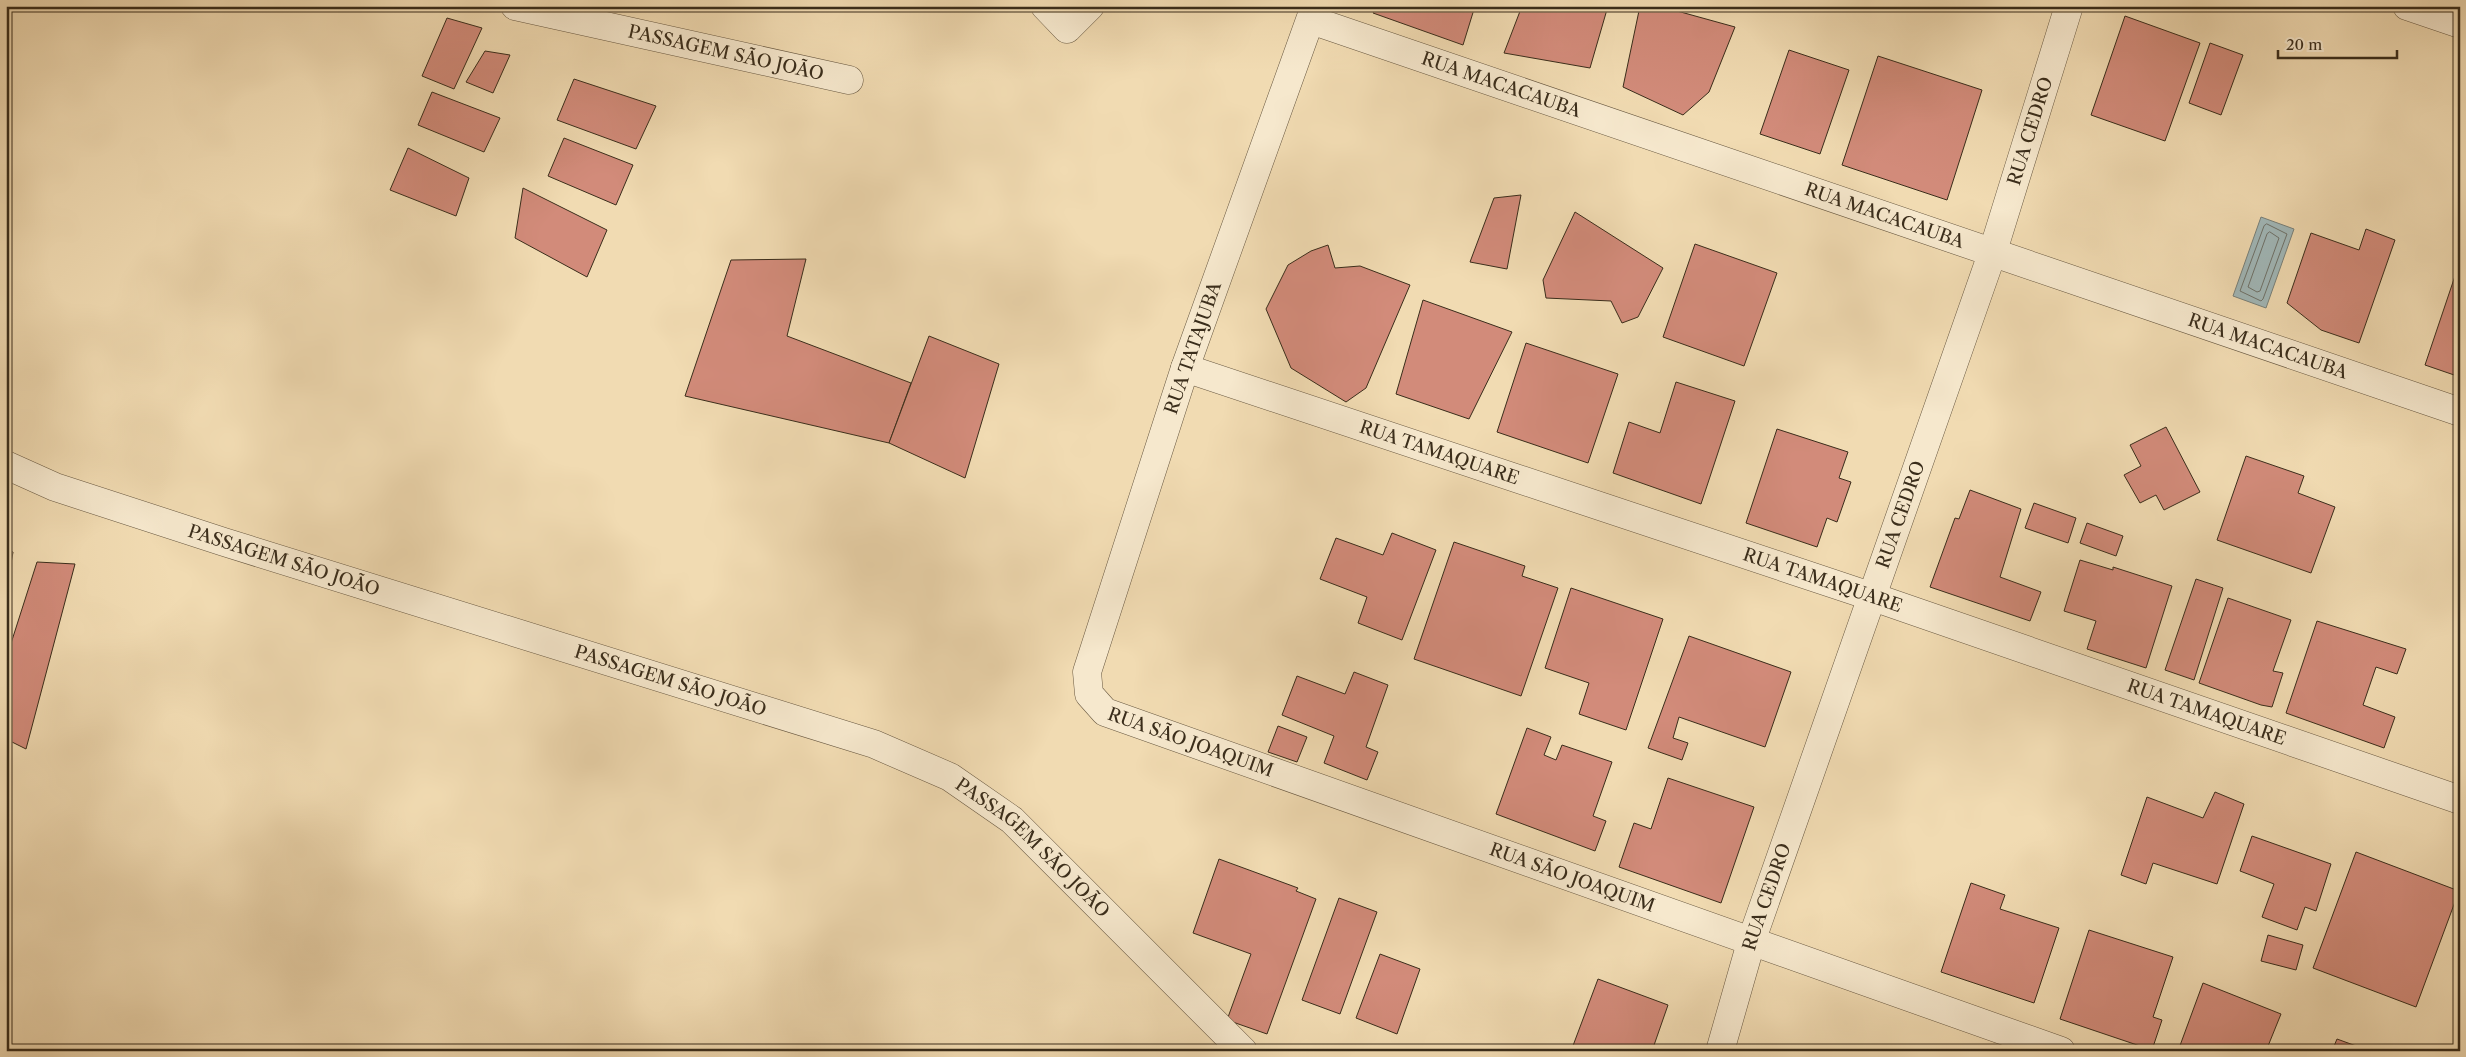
<svg xmlns="http://www.w3.org/2000/svg" width="2466" height="1057" viewBox="0 0 2466 1057" font-family="'Libre Caslon Text',serif">
<rect width="100%" height="100%" fill="#f1dbb2"/>
<filter id="stains"><feTurbulence type="fractalNoise" baseFrequency=".004" numOctaves="4"/><feColorMatrix values="0 0 0 0 .2 0 0 0 0 .09 0 0 0 0 .02 0 0 0 .5 -.17"/></filter>
<radialGradient id="worn" r=".72"><stop offset=".6" stop-color="#630" stop-opacity="0"/><stop offset="1" stop-color="#630" stop-opacity=".3"/></radialGradient>
<polygon fill="#a1b8b9" stroke="#78807a" points="2261,217 2294,229 2266,308 2233,296"/>
<g fill="none" stroke-linecap="round" stroke-linejoin="round">
<g stroke="#6e726a" stroke-width="1">
<polygon points="2267,224 2287,234 2263,299 2261,301 2240,291 2264,226"/>
<polygon points="2270,232 2279,238 2260,291 2257,292 2248,287 2267,234"/>
</g>
</g>
<g fill="#d28b7a" stroke="#3a2d1b">
<polygon points="1378,6 1475,6 1463,45 1373,13"/>
<polygon points="1522,6 1608,6 1590,68 1504,53"/>
<polygon points="1640,6 1659,6 1735,27 1709,92 1683,115 1623,87"/>
<polygon points="2125,16 2200,43 2165,141 2091,115"/>
<polygon points="447,18 482,28 454,89 422,76"/>
<polygon points="2210,43 2243,55 2221,115 2189,103"/>
<polygon points="1789,50 1849,70 1820,154 1760,134"/>
<polygon points="485,51 510,55 493,93 466,82"/>
<polygon points="1878,56 1982,90 1947,200 1842,165"/>
<polygon points="574,79 656,106 636,149 557,120"/>
<polygon points="432,92 500,118 484,152 418,125"/>
<polygon points="564,138 633,165 616,205 548,176"/>
<polygon points="408,148 469,178 456,216 390,190"/>
<polygon points="523,188 607,230 587,277 515,238"/>
<polygon points="1521,195 1507,269 1470,262 1494,198"/>
<polygon points="1575,212 1663,268 1638,317 1622,323 1611,301 1546,298 1543,280"/>
<polygon points="2366,229 2395,240 2359,343 2321,330 2287,303 2311,233 2359,250"/>
<polygon points="1695,244 1777,273 1744,366 1663,337"/>
<polygon points="1328,245 1335,268 1360,266 1410,285 1366,388 1346,402 1291,368 1266,309 1288,265 1311,251"/>
<polygon points="806,259 787,336 911,383 889,443 685,396 731,260"/>
<polygon points="2457,270 2460,271 2460,377 2425,365"/>
<polygon points="1423,300 1512,332 1469,419 1396,394"/>
<polygon points="929,336 999,364 965,478 889,443"/>
<polygon points="1526,343 1618,374 1588,463 1497,432"/>
<polygon points="1676,382 1735,401 1701,504 1613,473 1629,422 1660,433"/>
<polygon points="2166,427 2200,492 2164,510 2156,495 2140,503 2124,475 2141,466 2130,445"/>
<polygon points="1777,429 1848,452 1839,478 1851,482 1837,522 1827,518 1817,547 1746,523"/>
<polygon points="2246,456 2304,476 2298,493 2335,507 2311,573 2217,540"/>
<polygon points="1970,490 2021,509 2000,577 2041,592 2030,621 1930,587 1955,518 1959,519"/>
<polygon points="2034,503 2076,518 2068,543 2025,528"/>
<polygon points="2087,523 2123,536 2116,556 2080,543"/>
<polygon points="1392,533 1436,550 1402,640 1358,623 1367,597 1320,579 1336,538 1383,555"/>
<polygon points="1454,542 1525,566 1522,576 1558,588 1521,696 1414,659"/>
<polygon points="6,549 13,552 6,593"/>
<polygon points="2080,560 2113,570 2113,567 2172,586 2146,668 2087,649 2096,621 2064,611"/>
<polygon points="37,562 75,564 26,749 6,739 6,659"/>
<polygon points="2196,579 2223,588 2194,680 2165,670"/>
<polygon points="1571,588 1663,619 1626,730 1579,714 1589,683 1545,668"/>
<polygon points="2228,598 2291,620 2273,671 2283,673 2272,707 2261,705 2199,683"/>
<polygon points="2317,621 2406,649 2397,674 2376,667 2363,705 2395,717 2384,748 2286,713"/>
<polygon points="1689,636 1791,672 1765,747 1679,717 1673,738 1688,743 1682,760 1648,748"/>
<polygon points="1354,672 1388,685 1366,747 1378,752 1367,780 1324,763 1334,736 1282,715 1297,676 1345,694"/>
<polygon points="1278,726 1307,737 1297,762 1268,752"/>
<polygon points="1527,728 1551,737 1544,755 1556,760 1562,745 1612,762 1593,816 1606,821 1595,851 1496,814"/>
<polygon points="1668,778 1754,807 1721,903 1619,867 1634,823 1651,829"/>
<polygon points="2215,792 2244,804 2217,884 2153,863 2146,884 2121,875 2147,797 2203,818"/>
<polygon points="2252,836 2331,864 2316,911 2305,907 2297,930 2262,917 2274,884 2240,871"/>
<polygon points="2356,852 2459,891 2416,1007 2313,968"/>
<polygon points="1219,859 1298,888 1296,891 1316,899 1267,1034 1227,1020 1251,954 1193,933"/>
<polygon points="1971,883 2005,895 2000,909 2059,928 2034,1003 1941,972"/>
<polygon points="1339,898 1377,912 1340,1014 1302,1000"/>
<polygon points="2089,930 2173,957 2153,1017 2162,1020 2152,1050 2060,1019"/>
<polygon points="2268,935 2303,945 2296,970 2261,961"/>
<polygon points="1380,954 1420,969 1397,1034 1356,1018"/>
<polygon points="1598,979 1668,1005 1652,1051 1571,1051"/>
<polygon points="2203,983 2281,1014 2266,1051 2178,1051"/>
<polygon points="2337,1039 2370,1051 2332,1051"/>
</g>
<g fill="none" stroke-linecap="round" stroke-linejoin="round">
<g stroke="#685841" stroke-width="29">
<g id="minor">
<path id="s1" d="M 515,6 L 849,80"/>
<polyline points="1045,6 1067,29 1090,6"/>
<path id="s2" d="M 1315,6 L 1185,368 L 1087,672 L 1089,694 L 1105,712 L 2061,1051"/>
<polyline points="2407,6 2460,24"/>
<path id="s3" d="M 1311,20 L 2460,412"/>
<path id="s4" d="M 1185,368 L 1873,597 L 2460,800"/>
<path id="s5" d="M 6,465 L 55,487 L 224,542 L 874,744 L 950,777 L 1012,820 L 1243,1051"/>
<path id="s6" d="M 1720,1051 L 1752,939 L 1993,251 L 2069,6"/>
</g>
</g>
<use href="#minor" stroke="#f6e8cd" stroke-width="28"/>
</g>
<g text-anchor="middle" stroke-width="4" stroke-linejoin="round" paint-order="stroke">
<g font-size="18" fill="#3a2d1b" stroke="#f6e8cd">
<text dy="6" stroke="none"><textPath href="#s1" startOffset="216">PASSAGEM SÃO JOÃO</textPath></text>
<text dy="6" stroke="none"><textPath href="#s3" startOffset="201">RUA MACACAUBA</textPath></text>
<text dy="6" stroke="none"><textPath href="#s6" startOffset="971">RUA CEDRO</textPath></text>
<text dy="6" stroke="none"><textPath href="#s3" startOffset="606">RUA MACACAUBA</textPath></text>
<text dy="6" stroke="none"><textPath href="#s3" startOffset="1011">RUA MACACAUBA</textPath></text>
<text transform="translate(1193 348) rotate(-71)" y="6">RUA TATAJUBA</text>
<text dy="6" stroke="none"><textPath href="#s4" startOffset="268">RUA TAMAQUARE</textPath></text>
<text dy="6" stroke="none"><textPath href="#s6" startOffset="566">RUA CEDRO</textPath></text>
<text dy="6" stroke="none"><textPath href="#s5" startOffset="294">PASSAGEM SÃO JOÃO</textPath></text>
<text dy="6" stroke="none"><textPath href="#s4" startOffset="672">RUA TAMAQUARE</textPath></text>
<text dy="6" stroke="none"><textPath href="#s5" startOffset="699">PASSAGEM SÃO JOÃO</textPath></text>
<text dy="6" stroke="none"><textPath href="#s4" startOffset="1078">RUA TAMAQUARE</textPath></text>
<text dy="6" stroke="none"><textPath href="#s2" startOffset="841">RUA SÃO JOAQUIM</textPath></text>
<text dy="6" stroke="none"><textPath href="#s5" startOffset="1104">PASSAGEM SÃO JOÃO</textPath></text>
<text dy="6" stroke="none"><textPath href="#s2" startOffset="1246">RUA SÃO JOAQUIM</textPath></text>
<text dy="6" stroke="none"><textPath href="#s6" startOffset="161">RUA CEDRO</textPath></text>
</g>
</g>
<rect width="2466" height="1057" fill="none" stroke="#f1dbb2" stroke-width="25"/>
<rect x="8" y="8" width="2451" height="1042" fill="none" stroke="#3a2d1b" stroke-width="2.5"/>
<rect x="12" y="12" width="2441" height="1032" fill="none" stroke="#3a2d1b"/>
<path d="M2278 50v8h119v-8" fill="none" stroke="#3a2d1b" stroke-width="2.5"/>
<text x="2286" y="50" font-size="15" fill="#3a2d1b" stroke="#f6e8cd" stroke-width="4" paint-order="stroke">20 m</text>
<rect width="100%" height="100%" filter="url(#stains)"/>
<rect width="100%" height="100%" fill="url(#worn)"/>
</svg>
